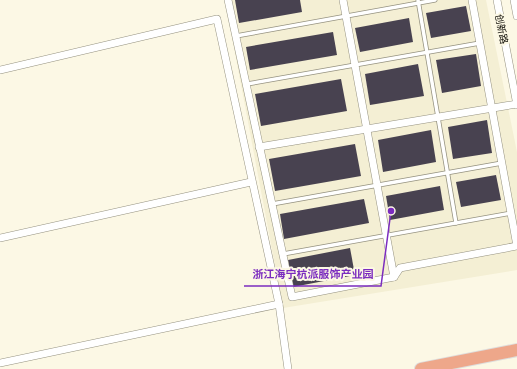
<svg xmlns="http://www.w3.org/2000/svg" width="517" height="369" viewBox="0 0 517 369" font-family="Lato,'Noto Sans SC',sans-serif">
<rect width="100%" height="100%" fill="#fcf8e5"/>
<polygon fill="#f4efd4" points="225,0 486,0 517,152 517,270 283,308"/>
<g fill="#484250">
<polygon points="235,0 300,0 302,12 239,23"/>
<polygon points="466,6 471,31 431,38 426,13"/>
<polygon points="409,18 413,42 360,52 355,28"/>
<polygon points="333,32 337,55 250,70 246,47"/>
<polygon points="476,54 481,86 442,93 436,60"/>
<polygon points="418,64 424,96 370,105 365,74"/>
<polygon points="341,79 347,111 261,126 255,94"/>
<polygon points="487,120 492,153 453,159 448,127"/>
<polygon points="431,130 436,162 383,172 378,140"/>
<polygon points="355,144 361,176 275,191 269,159"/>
<polygon points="496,175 501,200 461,207 456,182"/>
<polygon points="440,186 444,210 390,220 386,196"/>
<polygon points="364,199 369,223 284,239 280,214"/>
<polygon points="350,248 355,275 293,287 288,260"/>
</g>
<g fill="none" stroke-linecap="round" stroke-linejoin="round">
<g stroke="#959280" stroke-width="5">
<g id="service">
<polyline points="418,0 456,223"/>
<polyline points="236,36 435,0"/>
<polyline points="247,84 480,43"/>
<polyline points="272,204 502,163"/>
<polyline points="283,254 511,213"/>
</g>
</g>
<g stroke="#959280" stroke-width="8">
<g id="minor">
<polyline points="228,0 292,297 394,277 400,268 517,246 472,0"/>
<polyline points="343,0 394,277"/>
<polyline points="497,0 517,105"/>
<polyline points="514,0 517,16"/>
<polyline points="0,70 217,19 279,304 288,369"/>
<polyline points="259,147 517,104"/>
<polyline points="0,238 251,182"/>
<polyline points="0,363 279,304"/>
</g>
</g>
<g stroke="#dedddc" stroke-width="14">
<polyline id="trunk" points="421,369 517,350"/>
</g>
<use href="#service" stroke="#fff" stroke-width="3.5"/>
<use href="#minor" stroke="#fff" stroke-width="7"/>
<use href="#trunk" stroke="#eea78a" stroke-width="12"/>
</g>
<g text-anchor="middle" stroke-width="4" stroke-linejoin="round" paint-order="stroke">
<g font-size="10" fill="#100e08" stroke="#fcf8e5">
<text transform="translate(502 29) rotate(79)" y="4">创新路</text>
</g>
</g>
<path fill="none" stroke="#7b2cbf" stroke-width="1.5" d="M391 211L381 286H244"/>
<circle fill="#7b2cbf" stroke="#fcf8e5" stroke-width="1.5" cx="391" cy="211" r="4"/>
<g font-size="11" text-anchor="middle" font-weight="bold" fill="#7b2cbf" stroke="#fcf8e5" stroke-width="4" stroke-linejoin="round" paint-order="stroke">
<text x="313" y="278">浙江海宁杭派服饰产业园</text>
</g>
</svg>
